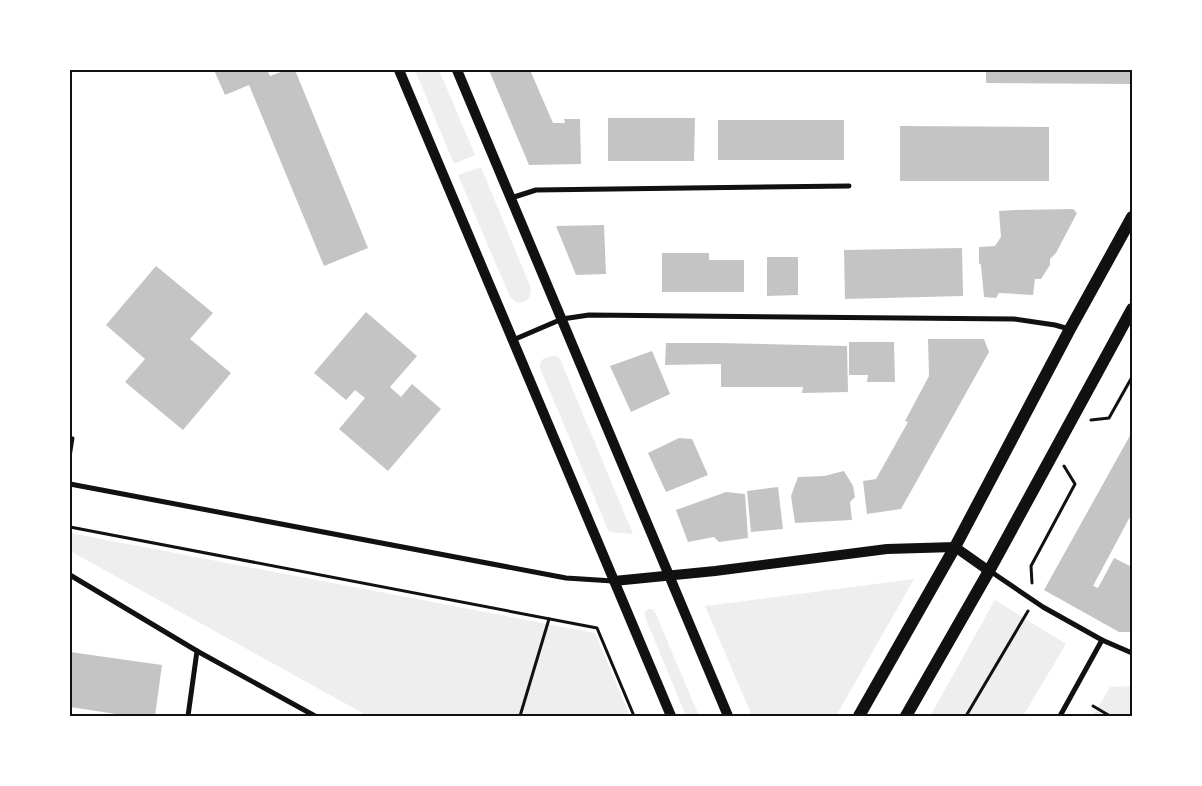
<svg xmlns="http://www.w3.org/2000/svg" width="1202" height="786" viewBox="0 0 1202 786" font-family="'Source Sans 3',sans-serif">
<rect width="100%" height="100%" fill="#fff"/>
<g fill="#eee">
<polygon points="415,70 439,70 475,155 454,164"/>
<path d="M 481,167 L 531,288 C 530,298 529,301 518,303 L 510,297 L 458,175 Z"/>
<polygon points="552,356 557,356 560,359 633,534 609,532 540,368 540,363 543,359"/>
<polygon points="70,533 595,633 630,716 368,716 70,551"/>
<polygon points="914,579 836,716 752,716 705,606"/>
<polygon points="995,600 1066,644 1023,716 930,716"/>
<polygon points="648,609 652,609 655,612 699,716 686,716 645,617 645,612"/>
<polygon points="1132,686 1132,716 1093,716 1110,687"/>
</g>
<g fill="#c4c4c4">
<polygon points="214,70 267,70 270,76 286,70 295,70 368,248 324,266 249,85 225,95"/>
<polygon points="489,70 530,70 553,123 565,123 564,119 580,119 581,164 529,165"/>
<polygon points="986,70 1132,70 1132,84 986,83"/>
<polygon points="608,118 695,118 694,161 608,161"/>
<rect x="718" y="120" width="126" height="40"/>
<polygon points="900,126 1049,127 1049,181 900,181"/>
<polygon points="1073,209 1077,213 1056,253 1050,259 1050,265 1041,279 1035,279 1033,295 999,293 996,298 984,297 981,265 979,263 979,247 995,246 1001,237 999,211 1015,210"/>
<polygon points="604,225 606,274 576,275 556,226"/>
<polygon points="962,248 963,296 845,299 844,250"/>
<polygon points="662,253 709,253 709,260 744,260 744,292 662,292"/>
<polygon points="767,257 798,257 798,295 767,296"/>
<polygon points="156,266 213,313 190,339 231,373 183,430 125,382 145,359 106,325"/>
<polygon points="366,312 417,356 390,387 401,397 412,384 441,409 388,471 339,429 365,398 355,390 346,400 314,373"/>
<polygon points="928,339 984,339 989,352 901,509 867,514 863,481 876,479 908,422 905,421 929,376"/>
<polygon points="849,342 894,342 895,382 867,382 868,375 849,375"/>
<polygon points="666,343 717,343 847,346 848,392 802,393 803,387 721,387 721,364 665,365"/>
<polygon points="652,351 670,394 631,412 610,366"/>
<polygon points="1132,432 1132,513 1093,586 1098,588 1114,558 1132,567 1132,632 1119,632 1044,590"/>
<polygon points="679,438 692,439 708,475 666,492 648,453"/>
<polygon points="844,471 853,486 855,497 850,502 852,520 795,523 791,496 798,477 824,476"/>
<polygon points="778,487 783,529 751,532 747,491"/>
<polygon points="726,492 745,494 748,538 719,542 714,537 688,542 676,510"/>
<polygon points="70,652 162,665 155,716 115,716 116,714 70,707"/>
</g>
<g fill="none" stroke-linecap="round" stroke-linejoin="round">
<g stroke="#111" stroke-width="3">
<polyline points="1091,420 1109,418 1132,377"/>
<polyline points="70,438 73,438 70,457"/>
<polyline points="70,527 597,628 634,716"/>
<polyline points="1032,583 1031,566 1075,484 1064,466"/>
<polyline points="1093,706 1110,716"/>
<polyline points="520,716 549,619"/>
<polyline points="966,716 1028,611"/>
</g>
<g stroke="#111" stroke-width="5">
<polyline points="511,198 536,190 849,186"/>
<polyline points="513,340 562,319 589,315 1014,319 1055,325 1069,329"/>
<polyline points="70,484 566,578 613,581"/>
<polyline points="990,571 1043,607 1102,640 1132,653"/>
<polyline points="70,575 197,651 315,716"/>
<polyline points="188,716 197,651"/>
<polyline points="1060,716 1102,640"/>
</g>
<g stroke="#111" stroke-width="10">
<polyline points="399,70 671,716"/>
<polyline points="457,70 728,716"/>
<polyline points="614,581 715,571 887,549 955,547 989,571"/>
</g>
<g stroke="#111" stroke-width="12">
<polyline points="859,716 955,547 1070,329 1132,217"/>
<polyline points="906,716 989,571 1132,309"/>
</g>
</g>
<rect width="1202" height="786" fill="none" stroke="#ffffff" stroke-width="142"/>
<rect x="71" y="71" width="1060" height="644" fill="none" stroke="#111" stroke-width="2"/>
</svg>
